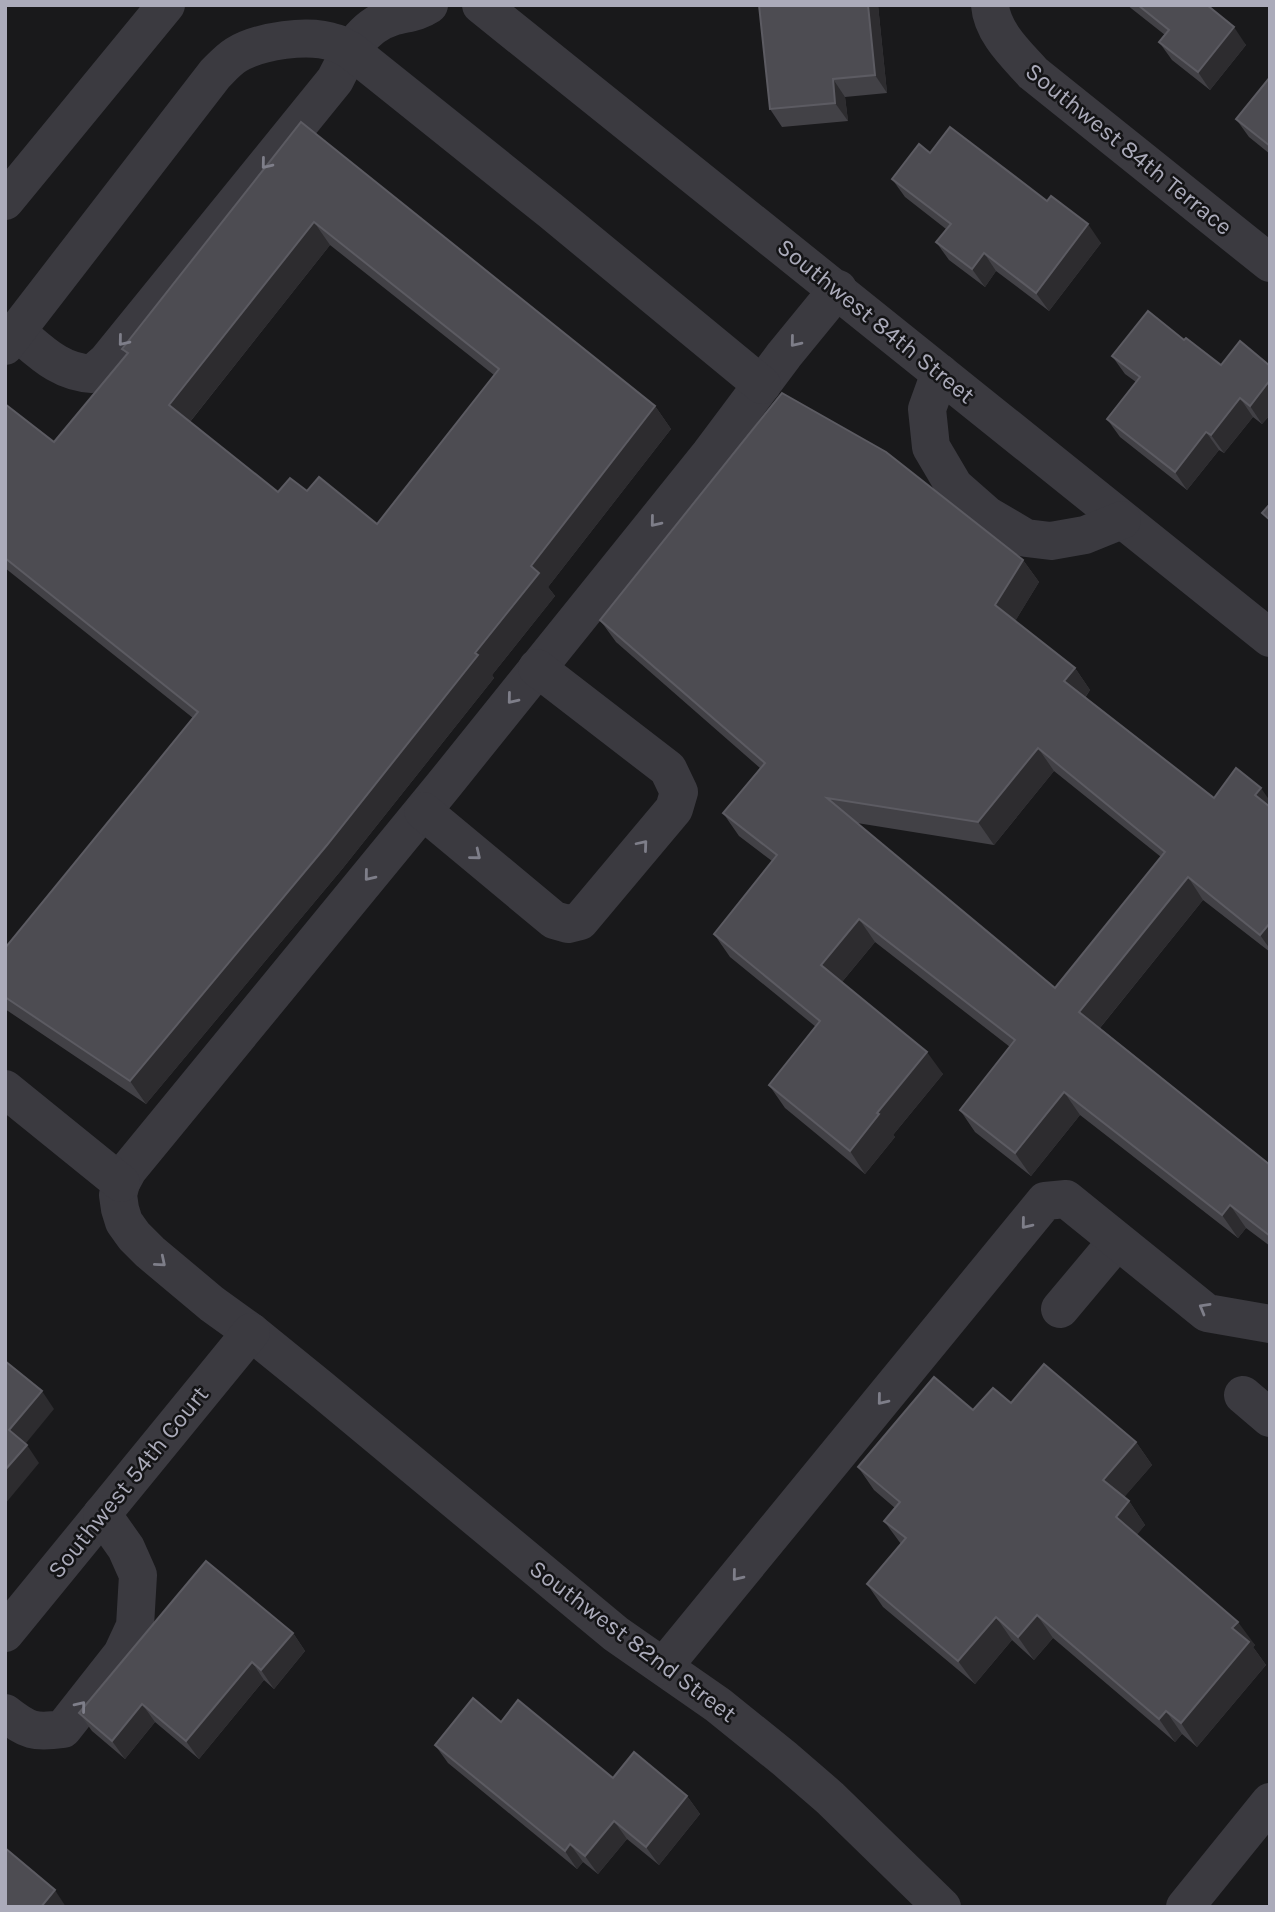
<svg xmlns="http://www.w3.org/2000/svg" width="1275" height="1912" viewBox="0 0 1275 1912" font-family="Karla,sans-serif">
<rect width="100%" height="100%" fill="#19191b"/>
<g fill="none" stroke-linecap="round" stroke-linejoin="round">
<g stroke="#3b3a40" stroke-width="38">
<polyline points="481,5 1270,638"/>
<path d="M 990,5 C 992,32 1016,54 1033,73 L 1270,263"/>
<polyline points="5,201 166,5"/>
<polyline points="838,289 784,355 710,454 443,786 128,1170 121,1183 118,1195 120,1209 124,1222 134,1236 150,1252 212,1304 251,1332 320,1388 616,1634 718,1705 785,1759 830,1798 942,1907"/>
<path d="M 17,332 C 41,352 59,372 92,374 L 107,361 L 335,80 C 348,54 362,26 392,17 C 405,13 417,13 429,5"/>
<path d="M 5,346 L 215,74 C 222,67 228,60 236,55 C 259,41 309,33 335,43 C 340,44 345,48 350,50 L 551,211 L 762,385"/>
<polyline points="940,373 927,409 931,447 954,486 987,515 1026,538 1051,541 1085,535 1122,520"/>
<polyline points="423,811 554,920 568,924 580,921 674,809 679,792 668,769 537,668"/>
<polyline points="5,1089 121,1183"/>
<polyline points="1060,1309 1117,1241"/>
<polyline points="1243,1395 1270,1418"/>
<polyline points="5,1633 251,1332"/>
<polyline points="664,1666 1045,1201 1066,1199 1207,1313 1270,1324"/>
<path d="M 5,1713 C 28,1731 34,1733 63,1729 L 122,1654 L 135,1626 L 138,1575 L 126,1548 L 102,1514"/>
<polyline points="1185,1907 1270,1802"/>
</g>
</g>
<g fill="#424146" fill-rule="evenodd">
<polygon points="759,5 878,5 887,93 845,97 848,121 782,127 770,109"/>
<polygon points="1127,5 1207,5 1246,45 1210,90 1172,60 1159,42 1165,35"/>
<polygon points="1270,77 1270,154 1249,137 1236,119"/>
<path d="M 301,122 L 655,406 L 671,429 L 548,587 L 555,596 L 492,675 L 494,678 L 343,868 L 146,1104 L 5,1009 L 5,948 L 193,718 L 5,568 L 5,404 L 54,442 L 127,355 L 122,349 ZM 330,245 L 494,375 L 377,524 L 307,491 L 278,492 L 190,422 Z"/>
<polygon points="930,153 1101,243 1049,311 996,271 985,287 949,260 936,242 946,229 905,197 892,179"/>
<polygon points="1184,340 1221,365 1270,366 1270,415 1262,424 1253,417 1224,453 1219,450 1187,490 1120,437 1107,419 1136,382 1125,374 1112,356"/>
<path d="M 1023,560 L 1039,582 L 1015,621 L 1075,668 L 1090,690 L 1085,698 L 1214,798 L 1270,801 L 1270,952 L 1203,900 L 1100,1028 L 1270,1165 L 1270,1246 L 1246,1228 L 1238,1238 L 1080,1115 L 1031,1176 L 975,1132 L 960,1110 L 1010,1047 L 875,942 L 842,982 L 943,1074 L 893,1135 L 895,1137 L 865,1174 L 785,1108 L 769,1085 L 816,1027 L 730,957 L 714,934 L 772,861 L 739,836 L 723,813 L 760,768 L 616,642 L 600,620 ZM 1054,771 L 1161,857 L 1055,988 L 857,823 L 994,845 Z"/>
<polygon points="1011,1403 1136,1442 1152,1465 1124,1497 1129,1501 1145,1525 1136,1535 1255,1645 1253,1647 1266,1665 1197,1747 1182,1734 1175,1742 1053,1638 1034,1660 1012,1640 975,1684 883,1607 867,1584 901,1544 884,1521 895,1508 874,1490 858,1467 973,1410"/>
<polygon points="293,1633 305,1651 274,1689 264,1680 199,1759 155,1722 125,1759 92,1731 79,1713"/>
<polygon points="501,1722 613,1778 687,1796 700,1814 659,1865 627,1839 598,1874 583,1862 577,1869 448,1763 435,1745"/>
</g>
<g fill="#2d2c2f">
<polygon points="868,5 878,5 887,93 875,75"/>
<polygon points="1234,27 1246,45 1210,90 1198,72"/>
<polygon points="833,79 845,97 848,121 835,103"/>
<polygon points="314,222 330,245 185,428 169,405"/>
<polygon points="1088,224 1101,243 1049,311 1036,293"/>
<polygon points="984,253 996,271 985,287 972,269"/>
<polygon points="1270,380 1270,415 1262,424 1250,406"/>
<polygon points="1240,398 1253,417 1224,453 1211,435"/>
<polygon points="655,406 671,429 548,587 555,596 492,675 494,678 343,868 146,1104 130,1081 475,653 531,566"/>
<polygon points="1206,432 1219,450 1187,490 1175,472"/>
<polygon points="1023,560 1039,582 1011,628 995,605"/>
<polygon points="1075,668 1090,690 1080,704 1064,681"/>
<polygon points="1038,748 1054,771 994,845 978,822"/>
<polygon points="1261,788 1270,801 1270,816 1255,795"/>
<polygon points="1188,877 1203,900 1095,1034 1079,1012"/>
<polygon points="859,919 875,942 837,988 821,965"/>
<polygon points="1270,923 1270,949 1260,935"/>
<polygon points="927,1052 943,1074 893,1135 895,1137 865,1174 850,1151 877,1113"/>
<polygon points="1064,1092 1080,1115 1031,1176 1015,1153"/>
<polygon points="1230,1205 1246,1228 1238,1238 1222,1215"/>
<polygon points="42,1391 54,1409 22,1448 9,1430"/>
<polygon points="1136,1442 1152,1465 1119,1503 1103,1480"/>
<polygon points="27,1445 39,1463 5,1504 5,1470"/>
<polygon points="1129,1501 1145,1525 1132,1541 1116,1517"/>
<polygon points="1037,1615 1053,1638 1034,1660 1018,1637"/>
<polygon points="996,1617 1012,1640 975,1684 958,1661"/>
<polygon points="1238,1622 1255,1645 1253,1647 1266,1665 1197,1747 1181,1723 1232,1628"/>
<polygon points="293,1633 305,1651 274,1689 261,1670"/>
<polygon points="252,1662 264,1680 199,1759 186,1741"/>
<polygon points="142,1704 155,1722 125,1759 112,1741"/>
<polygon points="1166,1711 1182,1734 1175,1742 1159,1719"/>
<polygon points="687,1796 700,1814 659,1865 646,1847"/>
<polygon points="614,1821 627,1839 598,1874 585,1856"/>
<polygon points="570,1844 583,1862 577,1869 565,1851"/>
<polygon points="55,1890 66,1907 41,1907"/>
</g>
<g fill="#4d4c52" stroke="#5c5b62" stroke-width="2" fill-rule="evenodd">
<polygon points="759,5 868,5 875,75 833,79 835,103 770,109"/>
<polygon points="1138,5 1207,5 1234,27 1198,72 1159,42 1169,30"/>
<polygon points="1270,77 1270,146 1236,119"/>
<path d="M 301,122 L 655,406 L 531,566 L 539,573 L 475,653 L 478,655 L 327,845 L 130,1081 L 5,997 L 5,948 L 198,712 L 5,558 L 5,404 L 54,442 L 128,353 L 122,349 ZM 314,222 L 499,369 L 377,524 L 319,477 L 307,491 L 290,478 L 278,492 L 169,405 Z"/>
<polygon points="950,127 1047,201 1051,196 1088,224 1036,293 984,253 972,269 936,242 951,224 892,179 919,144 930,153"/>
<polygon points="1148,311 1184,340 1186,338 1221,365 1240,341 1270,366 1270,380 1250,406 1240,398 1211,435 1206,432 1175,472 1107,419 1140,377 1112,356"/>
<path d="M 782,393 L 886,452 L 1023,560 L 995,605 L 1075,668 L 1064,681 L 1214,798 L 1236,768 L 1261,788 L 1255,795 L 1270,807 L 1270,923 L 1260,935 L 1188,877 L 1079,1012 L 1270,1165 L 1270,1236 L 1230,1205 L 1222,1215 L 1064,1092 L 1015,1153 L 960,1110 L 1015,1040 L 859,919 L 821,965 L 927,1052 L 877,1113 L 879,1114 L 850,1151 L 769,1085 L 820,1021 L 714,934 L 777,855 L 723,813 L 765,763 L 600,620 ZM 1038,748 L 1165,852 L 1055,988 L 827,798 L 978,822 Z"/>
<polygon points="1270,504 1270,520 1262,513"/>
<polygon points="5,1361 42,1391 9,1430 27,1445 5,1470"/>
<polygon points="1044,1364 1136,1442 1103,1480 1129,1501 1116,1517 1238,1622 1232,1628 1249,1642 1181,1723 1166,1711 1159,1719 1037,1615 1018,1637 996,1617 958,1661 867,1584 906,1538 884,1521 900,1502 858,1467 934,1377 973,1410 993,1388 1011,1403"/>
<polygon points="206,1561 293,1633 261,1670 252,1662 186,1741 142,1704 112,1741 79,1713"/>
<polygon points="473,1698 501,1722 518,1700 613,1778 634,1752 687,1796 646,1847 614,1821 585,1856 570,1844 565,1851 435,1745"/>
<polygon points="5,1848 55,1890 41,1907 5,1907"/>
</g>
<defs><path id="oneway-chevron" d="M-2-3.5L2.5 0L-2 3.5" fill="none" stroke-width="1.6" stroke-linecap="round" stroke-linejoin="round" transform="scale(1.75)"/></defs>
<g stroke="#7e7e89">
<use href="#oneway-chevron" transform="translate(266 164) rotate(129)"/>
<use href="#oneway-chevron" transform="translate(123 341) rotate(129)"/>
<use href="#oneway-chevron" transform="translate(795 342) rotate(129)"/>
<use href="#oneway-chevron" transform="translate(655 522) rotate(129)"/>
<use href="#oneway-chevron" transform="translate(512 699) rotate(129)"/>
<use href="#oneway-chevron" transform="translate(643 845) rotate(-50)"/>
<use href="#oneway-chevron" transform="translate(476 855) rotate(39)"/>
<use href="#oneway-chevron" transform="translate(369 876) rotate(129)"/>
<use href="#oneway-chevron" transform="translate(1026 1224) rotate(129)"/>
<use href="#oneway-chevron" transform="translate(161 1262) rotate(40)"/>
<use href="#oneway-chevron" transform="translate(1204 1308) rotate(-150)"/>
<use href="#oneway-chevron" transform="translate(882 1400) rotate(129)"/>
<use href="#oneway-chevron" transform="translate(737 1576) rotate(129)"/>
<use href="#oneway-chevron" transform="translate(81 1706) rotate(-51)"/>
</g>
<g text-anchor="middle" stroke-width="5" stroke-linejoin="round" paint-order="stroke">
<g font-size="24" fill="#ababba" stroke="#141416">
<text transform="translate(1129 149) rotate(39)" y="8">Southwest 84th Terrace</text>
<text transform="translate(876 321) rotate(39)" y="8">Southwest 84th Street</text>
<text transform="translate(128 1482) rotate(-51)" y="8">Southwest 54th Court</text>
<text transform="translate(633 1641) rotate(37)" y="8">Southwest 82nd Street</text>
</g>
</g>
<rect width="1275" height="1912" fill="none" stroke="#ababba" stroke-width="14"/>
</svg>
